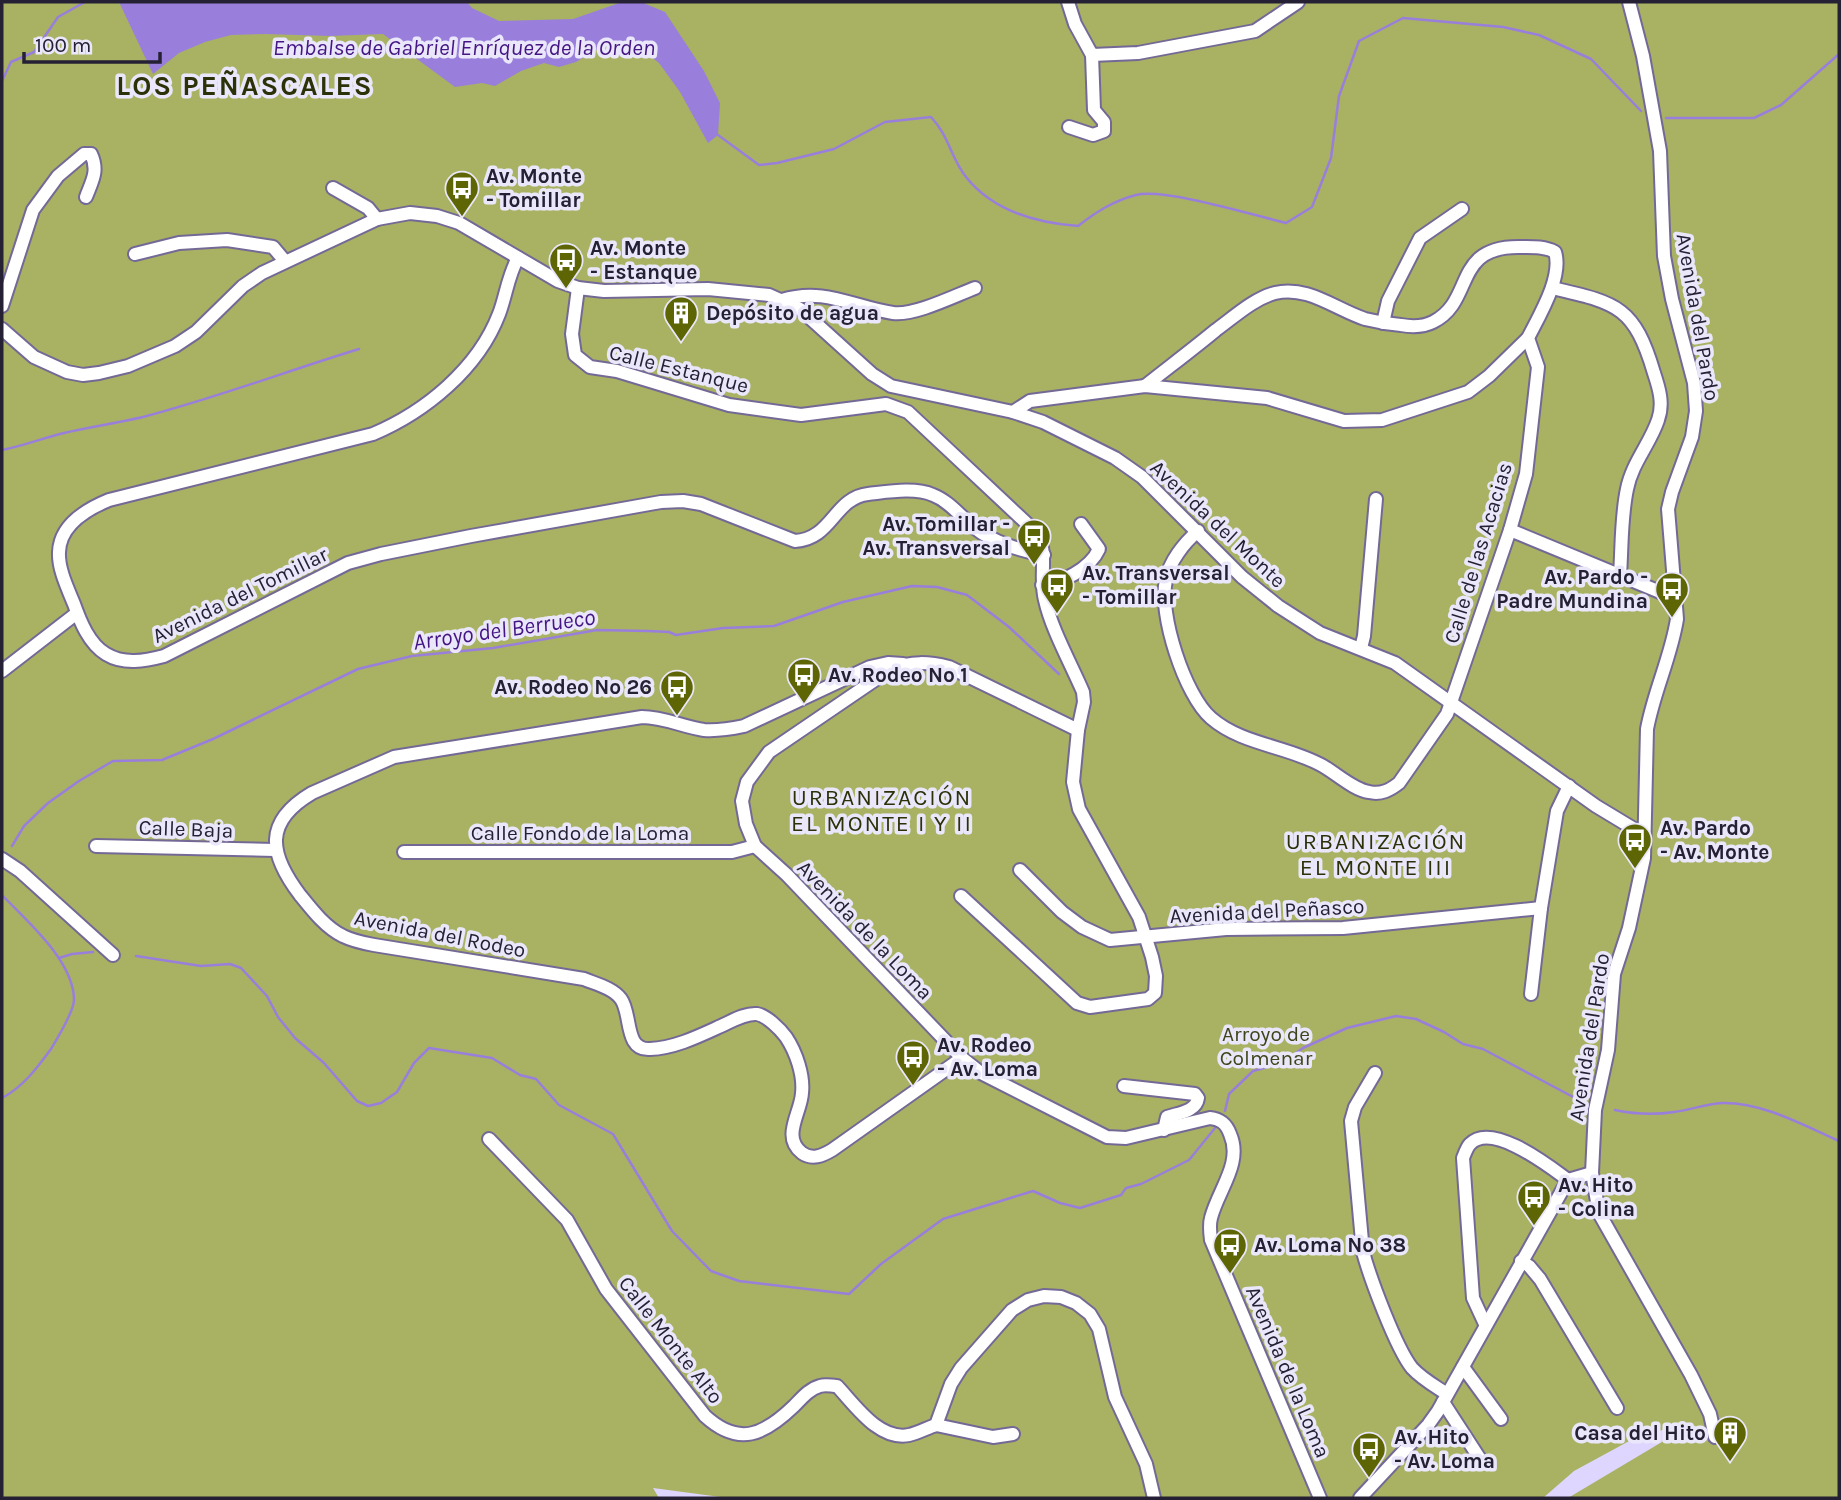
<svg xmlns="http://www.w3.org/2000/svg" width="1841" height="1500" viewBox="0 0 1841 1500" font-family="Karla,sans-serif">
<rect width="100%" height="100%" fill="#dfd6ff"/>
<polygon fill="#a8b262" points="2,2 1839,2 1839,1498 1568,1498 1682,1430 1672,1427 1631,1440 1574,1471 1543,1498 728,1498 653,1488 659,1498 2,1498"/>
<polygon fill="#997fdb" points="119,2 467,2 472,8 499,21 573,19 622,2 641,2 665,12 704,71 720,103 718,135 708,143 680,92 659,63 635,44 601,47 576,62 559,67 544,63 521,71 495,86 482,83 455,87 383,34 330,36 265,34 231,35 205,42 179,53 153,74"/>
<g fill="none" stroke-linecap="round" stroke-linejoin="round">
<g stroke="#997fdb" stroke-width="2.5">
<polyline points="2,81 11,62 34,52 58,17 85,2"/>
<polyline points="1666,118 1754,118 1781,105 1839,54"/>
<path d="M 718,135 L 759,165 L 777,163 L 834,149 L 885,122 L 931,117 C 949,136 951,158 966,177 C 993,211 1037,223 1078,226 C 1096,212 1113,201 1136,195 C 1164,188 1253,215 1286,223 L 1312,207 L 1331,158 L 1339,96 L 1359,41 L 1403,18 L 1503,27 L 1539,35 L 1591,59 L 1641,111"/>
<path d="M 2,450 C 23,446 43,438 64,433 C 90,427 117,423 143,417 C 216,398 287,371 359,349"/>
<polyline points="12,846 24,826 48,803 79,781 113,761 162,760 213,739 358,669 412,656 493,648 597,630 648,631 669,632 676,635 723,628 774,626 843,602 912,586 937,587 967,595 1009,627 1059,674"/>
<path d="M 2,895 C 27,921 74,961 74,1000 C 74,1011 57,1039 51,1049 C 37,1068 23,1087 2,1098"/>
<polyline points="136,956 201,966 230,964 241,968 267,996 278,1017 295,1038 324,1063 357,1101 368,1106 381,1103 397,1092 414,1063 429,1048 492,1058 520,1075 536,1079 559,1105 613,1134 672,1231 711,1271 739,1281 849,1294 881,1264 943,1219 1033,1191 1060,1203 1080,1208 1121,1195 1126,1188 1141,1184 1189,1160 1215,1128"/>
<polyline points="59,958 72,954 93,952"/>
<path d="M 1615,1110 C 1634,1114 1655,1115 1674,1112 C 1690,1110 1705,1104 1722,1103 C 1762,1102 1803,1125 1839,1141"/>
<polyline points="1225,1111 1229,1094 1253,1071 1282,1063 1303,1048 1347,1028 1396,1016 1416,1019 1444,1032 1463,1044 1483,1049 1575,1098"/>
</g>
<g stroke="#746996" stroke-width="16">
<g id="minor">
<polyline points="1068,2 1075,24 1092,55 1138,53 1255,31 1298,2"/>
<path d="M 1629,2 L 1643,56 L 1660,151 L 1664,256 L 1672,299 L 1694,383 L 1696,411 L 1692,437 L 1672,492 L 1668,509 L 1677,619 C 1671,657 1654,691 1647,729 L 1644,858 L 1629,928 L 1614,974 L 1608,1050 L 1595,1110 L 1592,1173 L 1599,1213 L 1691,1375 L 1710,1414 L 1715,1437"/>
<polyline points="1069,127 1093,135 1104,131 1104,122 1094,110 1092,55"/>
<polyline points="333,188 368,208 377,219"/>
<polyline points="135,254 179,243 227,240 273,247 284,260"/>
<path d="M 518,258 C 508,275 506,296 499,314 C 478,369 425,412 373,434 L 109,500 C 87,509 60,525 59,552 C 58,569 68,589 74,604 C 80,621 89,644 106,654 C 124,665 145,661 164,656 L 348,563 L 381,554 L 471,536 L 661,502 L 683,501 L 701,504 L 795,541 C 832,539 834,498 868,494 C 887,492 915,487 933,495 C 949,501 961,517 975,528 C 992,542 1022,551 1044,555"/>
<path d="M 578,288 L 572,334 L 575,355 L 590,367 L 617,371 L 729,405 L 801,415 L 886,404 L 908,412 L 1038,534 C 1048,556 1039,577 1045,600 C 1051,628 1071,664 1083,692 L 1084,702 L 1078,730 L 1073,782 L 1079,809 L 1139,917 L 1152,957 L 1156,976 L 1155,993 L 1148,999 L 1090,1007 L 1077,1003 L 961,896"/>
<path d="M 1552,288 C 1616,303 1634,305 1654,373 C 1659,388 1664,404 1658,420 C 1650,444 1632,463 1627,489 C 1621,517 1622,546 1620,575"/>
<path d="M 782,300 C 824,287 853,307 893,313 C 914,316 954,296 975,288"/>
<path d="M 2,306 L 33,210 L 58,176 L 84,154 L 91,154 C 99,171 92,181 86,197"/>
<polyline points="1383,323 1388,301 1420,238 1462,209"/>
<polyline points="2,329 34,357 67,372 83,375 99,373 128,366 175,346 196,332 243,286 262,273 377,219 410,213 437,216 459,223 558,281 578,288 604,291 708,289 769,295 800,309 872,374 891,386 1013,412 1043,422 1115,458 1142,477 1242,577 1278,606 1320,633 1395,663 1596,806 1644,835"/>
<path d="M 1145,386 C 1169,367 1193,349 1216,330 C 1234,317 1253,299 1275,293 C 1307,285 1335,309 1365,319 C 1377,322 1389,324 1401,325 C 1412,327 1423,327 1433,322 C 1475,301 1452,247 1518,247 C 1531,247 1544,246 1555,252 C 1563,277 1539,316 1528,338 L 1538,367 L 1526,474 L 1510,530 L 1447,714 L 1399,783 C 1390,790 1381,795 1369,792 C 1354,790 1337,774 1323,766 C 1288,746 1242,745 1211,718 C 1185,696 1158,613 1166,580 C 1169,562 1184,543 1198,531"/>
<polyline points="1013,412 1030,401 1145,386 1267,398 1344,421 1382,420 1468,392 1489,376 1528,338"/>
<polyline points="1510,530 1677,599"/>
<path d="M 1042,585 C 1062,583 1090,569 1099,549 L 1081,524"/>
<polyline points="1361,648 1364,636 1376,499"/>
<path d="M 903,664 L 888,663 L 870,667 L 744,726 C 730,729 718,731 704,730 C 683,727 664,717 642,717 L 394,757 L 312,793 C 263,822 269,854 300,895 C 312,910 326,928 343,936 C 353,941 363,943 374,945 L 584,979 C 596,984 613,988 621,999 C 632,1014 624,1051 650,1049 C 675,1048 699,1036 721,1026 C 732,1021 745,1013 757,1014 C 767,1016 780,1029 786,1037 C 796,1052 804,1075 802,1093 C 801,1113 781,1137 802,1153 C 812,1160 822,1156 832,1150 L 962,1058"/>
<polyline points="2,671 77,613"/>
<path d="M 1078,730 L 949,667 C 929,662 911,661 891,669 L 769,752 L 747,782 L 742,801 L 746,824 L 755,846 L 787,875 L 962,1058 L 981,1073 L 1107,1137 L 1126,1138 L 1210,1118 C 1220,1119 1226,1123 1230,1134 C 1243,1163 1218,1190 1211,1218 C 1209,1225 1210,1232 1211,1240 L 1320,1498"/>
<polyline points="96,846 275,850"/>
<polyline points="404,852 732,852 755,846"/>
<polyline points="2,859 20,871 113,955"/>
<polyline points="1020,870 1062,912 1082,927 1110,940 1226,929 1343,928 1541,908"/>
<polyline points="1531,994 1541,908 1557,811 1569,786"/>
<path d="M 1375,1073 L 1355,1107 L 1351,1121 L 1363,1252 C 1370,1278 1396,1348 1412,1368 C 1422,1379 1435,1386 1447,1394"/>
<path d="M 1124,1086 L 1195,1094 L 1198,1098 C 1196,1112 1178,1113 1167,1117 L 1164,1130"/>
<path d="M 489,1139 L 567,1220 L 606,1289 L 705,1416 C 739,1447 764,1435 794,1406 C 802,1398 809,1389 820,1386 C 826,1384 831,1386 837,1386 C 855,1405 879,1441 909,1435 C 918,1433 927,1428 936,1425 L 951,1384 L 961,1368 L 1012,1310 L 1028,1300 L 1044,1296 L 1061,1297 L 1076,1303 L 1090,1314 L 1099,1329 L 1115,1397 L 1146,1464 L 1154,1498"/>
<polyline points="1521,1261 1529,1266 1540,1279 1617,1408"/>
<path d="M 1485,1324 L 1473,1298 L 1463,1158 C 1465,1153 1467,1147 1470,1144 C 1492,1121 1550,1167 1568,1180"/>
<polyline points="1463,1367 1501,1419"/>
<polyline points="1443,1402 1480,1459"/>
<polyline points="936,1425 993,1437 1013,1434"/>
<polyline points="1360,1498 1428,1425 1438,1411 1568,1180 1592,1173"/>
</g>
</g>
<use href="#minor" stroke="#fff" stroke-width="12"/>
</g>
<defs>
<g id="bus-pin" transform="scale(1.75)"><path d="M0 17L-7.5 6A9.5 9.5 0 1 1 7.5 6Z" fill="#5d6504" stroke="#ebe7fb"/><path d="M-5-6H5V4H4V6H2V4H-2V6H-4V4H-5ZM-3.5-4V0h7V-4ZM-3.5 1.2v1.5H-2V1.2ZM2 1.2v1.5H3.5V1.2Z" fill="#fff"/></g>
<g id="building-pin" transform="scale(1.75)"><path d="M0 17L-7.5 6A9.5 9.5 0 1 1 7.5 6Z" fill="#5d6504" stroke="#ebe7fb"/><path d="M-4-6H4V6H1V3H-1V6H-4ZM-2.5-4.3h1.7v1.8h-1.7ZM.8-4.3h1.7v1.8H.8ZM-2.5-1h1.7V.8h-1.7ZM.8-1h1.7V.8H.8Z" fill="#fff"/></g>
</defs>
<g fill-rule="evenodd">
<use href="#bus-pin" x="462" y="188"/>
<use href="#bus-pin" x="566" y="260"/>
<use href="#building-pin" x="681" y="313"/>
<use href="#bus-pin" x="1034" y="536"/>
<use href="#bus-pin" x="1057" y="585"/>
<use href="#bus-pin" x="1672" y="589"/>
<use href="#bus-pin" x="804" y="675"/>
<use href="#bus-pin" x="677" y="687"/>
<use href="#bus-pin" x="1635" y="840"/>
<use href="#bus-pin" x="913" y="1057"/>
<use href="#bus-pin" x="1534" y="1197"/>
<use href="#bus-pin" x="1230" y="1245"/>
<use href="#building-pin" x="1730" y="1433"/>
<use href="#bus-pin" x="1369" y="1449"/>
</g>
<g text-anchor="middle" stroke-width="7" stroke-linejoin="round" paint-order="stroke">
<g font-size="21" font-weight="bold" fill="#252033" stroke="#ebe7fb" text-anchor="start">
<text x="486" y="183">Av. Monte<tspan x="486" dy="24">- Tomillar</tspan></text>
<text x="590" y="255">Av. Monte<tspan x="590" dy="24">- Estanque</tspan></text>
<text x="706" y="320">Depósito de agua</text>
<text x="1010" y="531" text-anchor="end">Av. Tomillar -<tspan x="1010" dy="24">Av. Transversal</tspan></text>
<text x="1082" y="580">Av. Transversal<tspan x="1082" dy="24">- Tomillar</tspan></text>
<text x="1648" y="584" text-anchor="end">Av. Pardo -<tspan x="1648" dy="24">Padre Mundina</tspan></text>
<text x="828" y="682">Av. Rodeo Nº 1</text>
<text x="652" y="694" text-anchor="end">Av. Rodeo Nº 26</text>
<text x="1660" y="835">Av. Pardo<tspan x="1660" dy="24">- Av. Monte</tspan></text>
<text x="937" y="1052">Av. Rodeo<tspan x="937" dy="24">- Av. Loma</tspan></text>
<text x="1558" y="1192">Av. Hito<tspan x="1558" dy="24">- Colina</tspan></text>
<text x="1254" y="1252">Av. Loma Nº 38</text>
<text x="1706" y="1440" text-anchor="end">Casa del Hito</text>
<text x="1394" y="1444">Av. Hito<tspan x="1394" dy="24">- Av. Loma</tspan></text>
</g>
<g font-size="21" fill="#252033" stroke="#ebe7fb">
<text transform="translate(1698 317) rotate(80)" y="7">Avenida del Pardo</text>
<text transform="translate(679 369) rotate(14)" y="7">Calle Estanque</text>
<text transform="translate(1218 524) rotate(43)" y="7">Avenida del Monte</text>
<text transform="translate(1478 553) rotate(-73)" y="7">Calle de las Acacias</text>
<text transform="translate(240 595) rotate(-26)" y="7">Avenida del Tomillar</text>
<text transform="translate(186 829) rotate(2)" y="7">Calle Baja</text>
<text x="580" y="840">Calle Fondo de la Loma</text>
<text transform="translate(1267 911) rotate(-3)" y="7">Avenida del Peñasco</text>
<text transform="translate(865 930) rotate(46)" y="7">Avenida de la Loma</text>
<text transform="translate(440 934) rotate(11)" y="7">Avenida del Rodeo</text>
<text transform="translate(1589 1037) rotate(-81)" y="7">Avenida del Pardo</text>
<text transform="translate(671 1340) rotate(52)" y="7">Calle Monte Alto</text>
<text transform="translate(1288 1372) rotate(67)" y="7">Avenida de la Loma</text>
</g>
<g font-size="21" fill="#404519" stroke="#ebe7fb">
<text x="1266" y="1041">Arroyo de<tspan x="1266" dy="24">Colmenar</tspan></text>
</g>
<g font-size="23" font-style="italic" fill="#441683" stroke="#ebe7fb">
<text x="464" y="55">Embalse de Gabriel Enríquez de la Orden</text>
<text transform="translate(504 629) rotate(-8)" y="8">Arroyo del Berrueco</text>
</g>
<g font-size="23" letter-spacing="2" fill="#2d3108" stroke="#ebe7fb">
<text x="882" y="805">URBANIZACIÓN<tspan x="882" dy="26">EL MONTE I Y II</tspan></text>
<text x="1376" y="849">URBANIZACIÓN<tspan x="1376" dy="26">EL MONTE III</tspan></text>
</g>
<g font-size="28" font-weight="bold" letter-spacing="2" fill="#2d3108" stroke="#ebe7fb">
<text x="245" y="95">LOS PEÑASCALES</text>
</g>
</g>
<rect width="1841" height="1500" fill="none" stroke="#252033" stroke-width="7"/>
<path d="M24 52v10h136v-10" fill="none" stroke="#252033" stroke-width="3.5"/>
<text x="35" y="52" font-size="21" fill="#252033" stroke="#ebe7fb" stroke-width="5" paint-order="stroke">100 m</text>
</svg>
